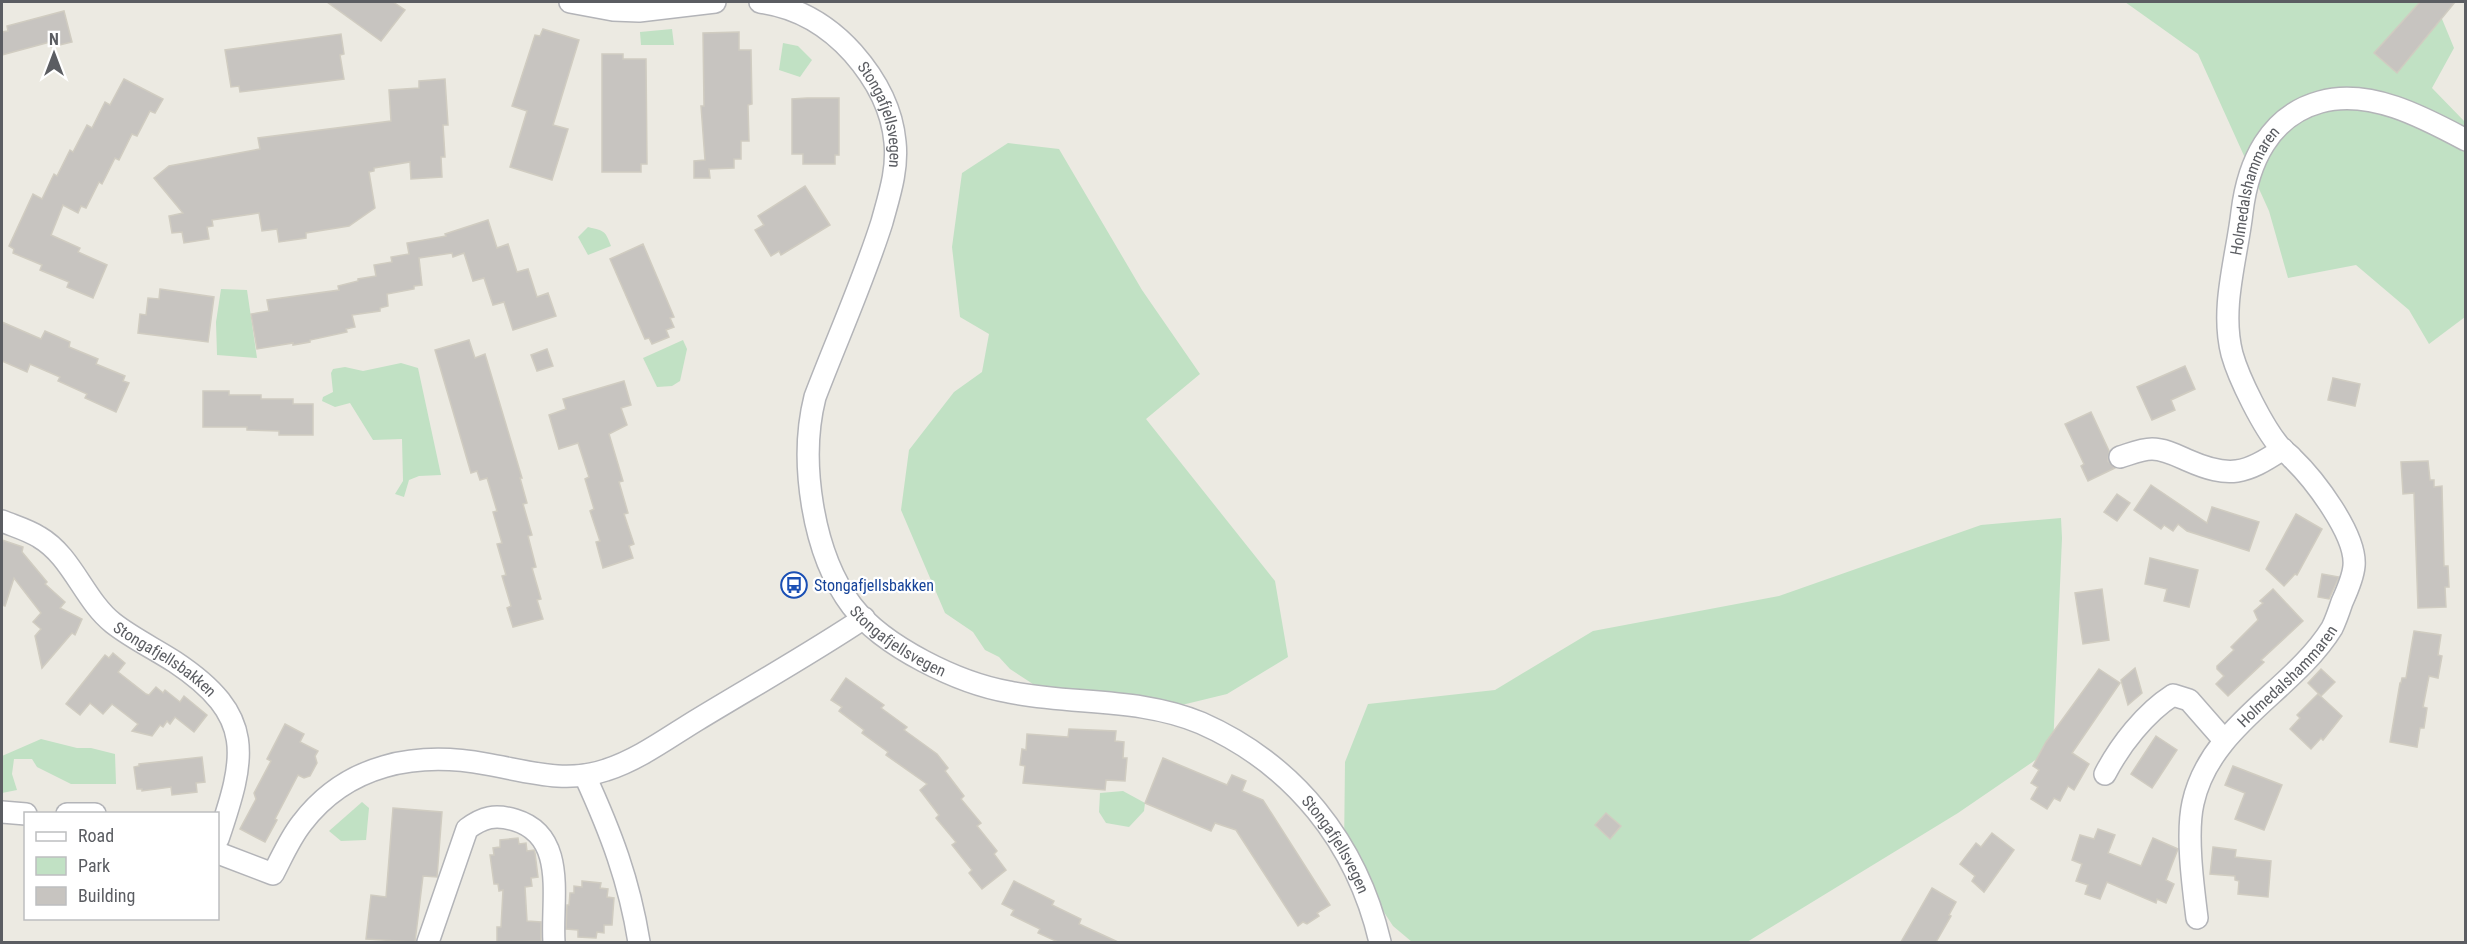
<svg xmlns="http://www.w3.org/2000/svg" width="2467" height="944" viewBox="0 0 2467 944" font-family="'Roboto Condensed',sans-serif">
<rect width="100%" height="100%" fill="#eceae2"/>
<g fill="#c1e1c4">
<polygon points="2125,2 2435,2 2454,48 2432,88 2465,122 2465,317 2429,344 2409,310 2356,265 2288,278 2269,211 2198,54"/>
<polygon points="672,29 674,45 641,45 640,32"/>
<polygon points="783,43 798,46 812,60 800,77 779,70"/>
<polygon points="1008,143 1059,149 1142,290 1200,374 1146,419 1275,581 1288,657 1227,694 1153,712 1036,686 1010,669 999,657 985,650 973,632 945,613 901,510 909,450 954,392 982,372 989,334 960,317 952,247 962,173"/>
<path d="M 588,227 C 603,231 605,229 611,246 L 588,255 L 578,237 Z"/>
<polygon points="221,289 247,290 257,358 217,355 216,322"/>
<polygon points="683,340 687,349 680,381 672,386 657,387 643,358"/>
<polygon points="401,363 418,368 441,475 419,476 409,480 404,497 395,494 403,481 402,439 373,440 350,403 335,407 322,401 323,397 333,392 331,373 333,369 345,367 363,371"/>
<polygon points="2061,518 2062,538 2053,748 1958,813 1747,942 1412,942 1393,926 1344,851 1345,762 1368,704 1495,690 1593,631 1779,596 1981,525"/>
<polygon points="41,739 77,748 91,748 115,754 116,784 71,784 37,767 32,759 14,759 12,774 17,790 2,793 2,756"/>
<polygon points="1123,791 1145,803 1144,811 1129,827 1106,823 1099,812 1100,793"/>
<polygon points="362,802 369,808 366,840 341,841 329,831"/>
</g>
<g fill="#c7c4c0" stroke="#d0ccc1" stroke-width="1.5">
<polygon points="327,2 393,2 405,10 381,41"/>
<polygon points="2420,2 2455,2 2397,73 2374,53"/>
<polygon points="64,11 72,42 51,47 50,42 2,55 2,32 8,31 7,26"/>
<polygon points="543,29 579,40 553,125 568,129 552,180 510,167 527,111 512,106 535,35 540,36"/>
<polygon points="739,32 739,50 751,50 752,104 748,105 749,141 741,141 741,159 734,159 734,168 709,169 710,178 694,178 694,161 705,160 701,106 704,106 703,33"/>
<polygon points="341,34 344,54 340,55 344,79 240,92 239,86 231,87 225,50"/>
<polygon points="602,54 623,54 623,59 646,59 647,164 641,164 641,172 602,172"/>
<polygon points="124,79 163,99 155,113 150,111 137,136 132,134 119,160 115,158 102,184 99,182 86,208 81,206 78,213 63,205 51,235 80,248 78,252 107,265 93,298 67,287 69,282 40,270 42,265 13,253 14,249 9,246 33,194 42,199 54,174 57,176 70,150 73,152 87,125 92,128 105,102 110,105"/>
<polygon points="445,79 448,125 443,125 445,157 441,157 442,177 411,179 410,162 374,168 374,171 369,172 375,208 349,226 306,233 306,238 279,242 277,229 262,231 259,213 212,220 213,226 207,227 209,239 184,243 182,232 172,233 169,216 183,213 154,178 169,166 260,149 258,138 391,121 389,90 419,88 419,81"/>
<polygon points="807,98 839,98 839,155 835,155 835,164 803,164 803,154 792,154 792,99"/>
<polygon points="805,186 830,225 781,255 779,251 771,256 755,230 764,225 758,216"/>
<polygon points="488,220 497,248 508,244 517,272 528,269 537,297 548,293 556,316 513,330 504,302 493,305 484,278 473,281 464,253 453,257 452,253 419,258 422,285 414,286 414,289 387,294 388,306 380,308 380,311 352,315 355,327 346,329 347,332 310,340 310,342 293,345 293,343 257,349 251,314 269,311 267,300 339,290 338,286 358,281 358,279 376,276 374,265 392,262 391,257 409,254 407,243 446,236 445,234"/>
<polygon points="643,244 674,317 670,318 674,327 666,330 669,337 652,344 649,338 645,339 610,259"/>
<polygon points="160,289 214,297 208,342 138,333 140,314 146,315 148,298 159,299"/>
<polygon points="2,322 41,339 45,331 70,342 69,347 98,359 96,364 125,376 123,381 129,383 116,412 85,398 87,394 58,381 60,377 30,364 27,372 2,361"/>
<polygon points="469,340 475,358 485,354 522,478 520,478 527,503 523,504 532,535 528,536 536,567 532,568 541,599 537,600 543,619 513,627 507,608 511,606 502,576 506,575 497,544 502,543 493,512 497,511 487,478 480,480 477,471 471,473 435,350"/>
<polygon points="547,349 553,366 537,371 531,355"/>
<polygon points="2185,366 2195,389 2171,400 2175,410 2152,420 2137,387"/>
<polygon points="2333,378 2360,384 2355,406 2328,400"/>
<polygon points="624,381 631,405 621,408 627,425 609,434 623,481 619,482 628,513 624,514 634,544 629,546 633,558 603,568 596,542 600,541 590,511 594,509 585,479 589,477 578,443 559,449 549,415 566,409 563,399"/>
<polygon points="203,391 229,391 229,395 261,395 261,399 293,399 293,404 313,404 313,435 279,435 279,431 247,430 247,427 203,427"/>
<polygon points="2091,412 2109,451 2108,461 2115,468 2088,481 2081,466 2084,464 2065,424"/>
<polygon points="2428,461 2430,480 2434,480 2434,487 2442,486 2444,566 2448,566 2449,587 2445,587 2446,607 2418,608 2414,493 2403,494 2401,462"/>
<polygon points="2151,485 2207,523 2212,507 2259,522 2249,551 2187,531 2178,524 2173,531 2164,525 2161,529 2134,510"/>
<polygon points="2117,494 2130,503 2117,521 2104,512"/>
<polygon points="2296,514 2322,529 2297,575 2295,574 2284,586 2266,569"/>
<polygon points="2,540 23,547 22,552 47,582 45,584 65,602 60,608 82,619 75,635 72,633 42,668 35,636 41,629 33,622 41,613 14,578 5,606 2,605"/>
<polygon points="2150,558 2198,570 2189,607 2164,601 2167,589 2145,584"/>
<polygon points="2322,574 2339,577 2329,599 2318,597"/>
<polygon points="2102,589 2109,640 2083,644 2075,593"/>
<polygon points="2273,589 2303,621 2261,660 2264,662 2228,696 2216,684 2224,676 2217,669 2217,666 2234,650 2231,647 2258,620 2254,611 2263,603 2260,601"/>
<polygon points="2414,631 2441,635 2438,655 2442,656 2438,678 2429,676 2423,707 2427,708 2424,728 2420,728 2417,747 2390,742 2400,683 2401,683 2402,678 2406,678"/>
<polygon points="113,653 125,663 118,672 146,694 149,695 156,687 163,693 165,690 180,702 184,696 207,715 194,732 175,717 170,724 167,721 163,727 160,725 152,736 132,731 138,724 112,704 103,714 90,703 80,715 66,704 105,655 109,658"/>
<polygon points="2135,668 2142,693 2128,705 2121,680"/>
<polygon points="2099,669 2120,683 2072,753 2089,764 2074,790 2068,786 2060,801 2054,798 2047,809 2031,799 2038,787 2031,783 2039,770 2033,766 2046,742"/>
<polygon points="2321,669 2335,682 2321,696 2308,683"/>
<polygon points="846,678 884,705 881,708 907,727 904,730 937,754 948,768 945,771 964,796 961,799 981,823 977,826 997,851 994,854 1006,870 982,889 969,873 972,870 952,845 956,842 936,818 939,815 920,790 927,784 886,755 888,752 862,733 864,730 839,711 842,707 831,700"/>
<polygon points="2318,694 2342,716 2323,740 2321,738 2311,749 2290,729 2300,718 2297,715"/>
<polygon points="285,724 304,734 300,742 318,751 315,756 317,763 310,776 304,778 298,775 275,819 277,820 265,842 240,829 256,799 254,793 271,761 267,759"/>
<polygon points="1069,729 1116,731 1115,741 1124,742 1123,758 1127,758 1125,781 1106,780 1105,790 1023,783 1025,766 1020,765 1022,749 1026,750 1027,734 1068,737"/>
<polygon points="2156,736 2177,750 2152,788 2131,774"/>
<polygon points="202,757 205,782 196,783 197,792 172,795 171,787 142,791 142,789 137,789 134,767 139,766 139,764"/>
<polygon points="1163,758 1227,785 1232,775 1246,781 1242,791 1263,800 1330,905 1317,913 1319,916 1307,924 1303,922 1298,926 1236,830 1215,823 1211,831 1145,803"/>
<polygon points="2233,766 2282,785 2264,830 2235,819 2245,793 2225,785"/>
<polygon points="393,808 442,812 437,877 423,876 415,942 366,939 371,895 386,897"/>
<polygon points="1606,813 1621,826 1610,839 1595,825"/>
<polygon points="2098,829 2115,835 2108,853 2141,866 2153,838 2178,849 2166,880 2174,884 2166,903 2157,899 2156,903 2107,882 2100,899 2085,894 2088,885 2076,881 2082,864 2072,860 2080,835 2094,839"/>
<polygon points="1992,833 2014,850 1984,892 1972,881 1975,876 1960,864 1976,843 1981,847"/>
<polygon points="518,838 519,844 526,843 527,851 534,850 535,853 538,877 531,878 532,886 525,887 527,921 541,922 541,941 497,942 497,927 501,927 503,890 499,891 498,884 494,884 490,855 494,855 493,848 500,847 500,840"/>
<polygon points="2213,847 2236,850 2235,857 2271,861 2268,897 2238,894 2239,881 2235,880 2235,876 2210,874"/>
<polygon points="582,881 601,883 600,888 608,889 607,897 614,898 612,925 604,925 604,933 597,932 596,938 578,937 578,930 566,929 567,905 569,905 570,893 574,893 574,886 582,887"/>
<polygon points="1014,881 1054,901 1052,905 1081,919 1079,924 1118,942 1058,942 1038,933 1040,929 1011,915 1014,910 1002,904"/>
<polygon points="1932,888 1956,902 1949,915 1951,916 1936,942 1901,942"/>
</g>
<g fill="none" stroke-linecap="round" stroke-linejoin="round">
<g stroke="#b3b4b8" stroke-width="24">
<g id="minor">
<polyline points="570,2 613,10 639,11 715,2"/>
<path id="s1" d="M 760,2 C 797,7 828,25 853,53 C 875,78 892,109 895,142 C 898,170 889,196 882,222 C 863,282 837,339 815,397 C 799,460 812,553 852,606 C 884,647 958,683 1009,692 C 1072,705 1139,697 1201,723 C 1294,764 1357,843 1380,942"/>
<path d="M 2120,457 C 2130,454 2141,449 2152,449 C 2164,449 2176,455 2187,460 C 2230,479 2245,474 2283,449"/>
<path id="s2" d="M 2,521 C 14,526 28,530 39,537 C 72,556 84,600 113,623 C 132,638 155,649 175,662 C 256,716 246,756 218,839"/>
<path d="M 2105,774 C 2120,745 2145,713 2173,695 L 2189,700 L 2224,740"/>
<path d="M 585,776 C 611,833 629,880 639,942"/>
<polyline points="2,812 26,814"/>
<polyline points="67,814 95,814"/>
<path d="M 218,853 L 273,874 C 282,857 290,838 302,823 C 347,764 416,751 486,764 C 527,771 565,784 606,770 C 638,760 669,737 697,720 C 753,686 810,654 864,618"/>
<path id="s3" d="M 2197,918 C 2193,886 2186,834 2193,803 C 2210,725 2293,691 2332,628 C 2336,620 2339,611 2342,602 C 2347,591 2353,578 2354,566 C 2357,535 2314,479 2292,458 C 2289,454 2283,451 2280,447 C 2263,427 2239,379 2232,354 C 2220,308 2237,257 2242,212 C 2248,163 2269,116 2320,102 C 2369,88 2423,117 2466,140"/>
<path d="M 428,942 L 467,829 C 483,817 495,814 515,820 C 568,836 551,900 554,942"/>
</g>
</g>
<use href="#minor" stroke="#fff" stroke-width="21"/>
</g>
<defs>
<g id="bus-ring" transform="scale(1.35)"><circle r="9.5" fill="#fff" stroke="#1a4fb4" stroke-width="1.5"/><path d="M-5-6H5V4H4V6H2V4H-2V6H-4V4H-5ZM-3.5-4V0h7V-4ZM-3.5 1.2v1.5H-2V1.2ZM2 1.2v1.5H3.5V1.2Z" fill="#1a4fb4"/></g>
</defs>
<g fill-rule="evenodd">
<use href="#bus-ring" x="794" y="585"/>
</g>
<g text-anchor="middle" stroke-width="4.5" stroke-linejoin="round" paint-order="stroke">
<g font-size="16" fill="#5b5d62" stroke="#fff">
<text dy="6" stroke="none"><textPath href="#s1" startOffset="178">Stongafjellsvegen</textPath></text>
<text dy="6" stroke="none"><textPath href="#s3" startOffset="824">Holmedalshammaren</textPath></text>
<text dy="6" stroke="none"><textPath href="#s1" startOffset="754">Stongafjellsvegen</textPath></text>
<text dy="6" stroke="none"><textPath href="#s2" startOffset="218">Stongafjellsbakken</textPath></text>
<text dy="6" stroke="none"><textPath href="#s3" startOffset="276">Holmedalshammaren</textPath></text>
<text dy="6" stroke="none"><textPath href="#s1" startOffset="1258">Stongafjellsvegen</textPath></text>
</g>
<g font-size="16" fill="#164399" stroke="#fff" text-anchor="start">
<text x="814" y="591">Stongafjellsbakken</text>
</g>
</g>
<rect width="2467" height="944" fill="none" stroke="#5b5d62" stroke-width="6"/>
<rect x="24" y="812" width="195" height="108" fill="#ffffff" stroke="#bdbec0" stroke-width="1.5"/>
<rect x="36" y="832" width="30" height="9" fill="#ffffff" stroke="#bdbec0" stroke-width="1.5"/>
<text x="78" y="842" font-size="18" fill="#5b5d62">Road</text>
<rect x="36" y="857" width="30" height="18" fill="#c1e1c4" stroke="#bdbec0" stroke-width="1.5"/>
<text x="78" y="872" font-size="18" fill="#5b5d62">Park</text>
<rect x="36" y="887" width="30" height="18" fill="#c7c4c0" stroke="#bdbec0" stroke-width="1.5"/>
<text x="78" y="902" font-size="18" fill="#5b5d62">Building</text>
<g transform="translate(54 54)" stroke="#ffffff" stroke-width="4.5" paint-order="stroke">
<path d="M0-4.5L10 22L0 15L-10 22Z" fill="#5b5d62"/>
<text y="-9" font-size="16" font-weight="bold" text-anchor="middle" fill="#5b5d62">N</text>
</g>
</svg>
